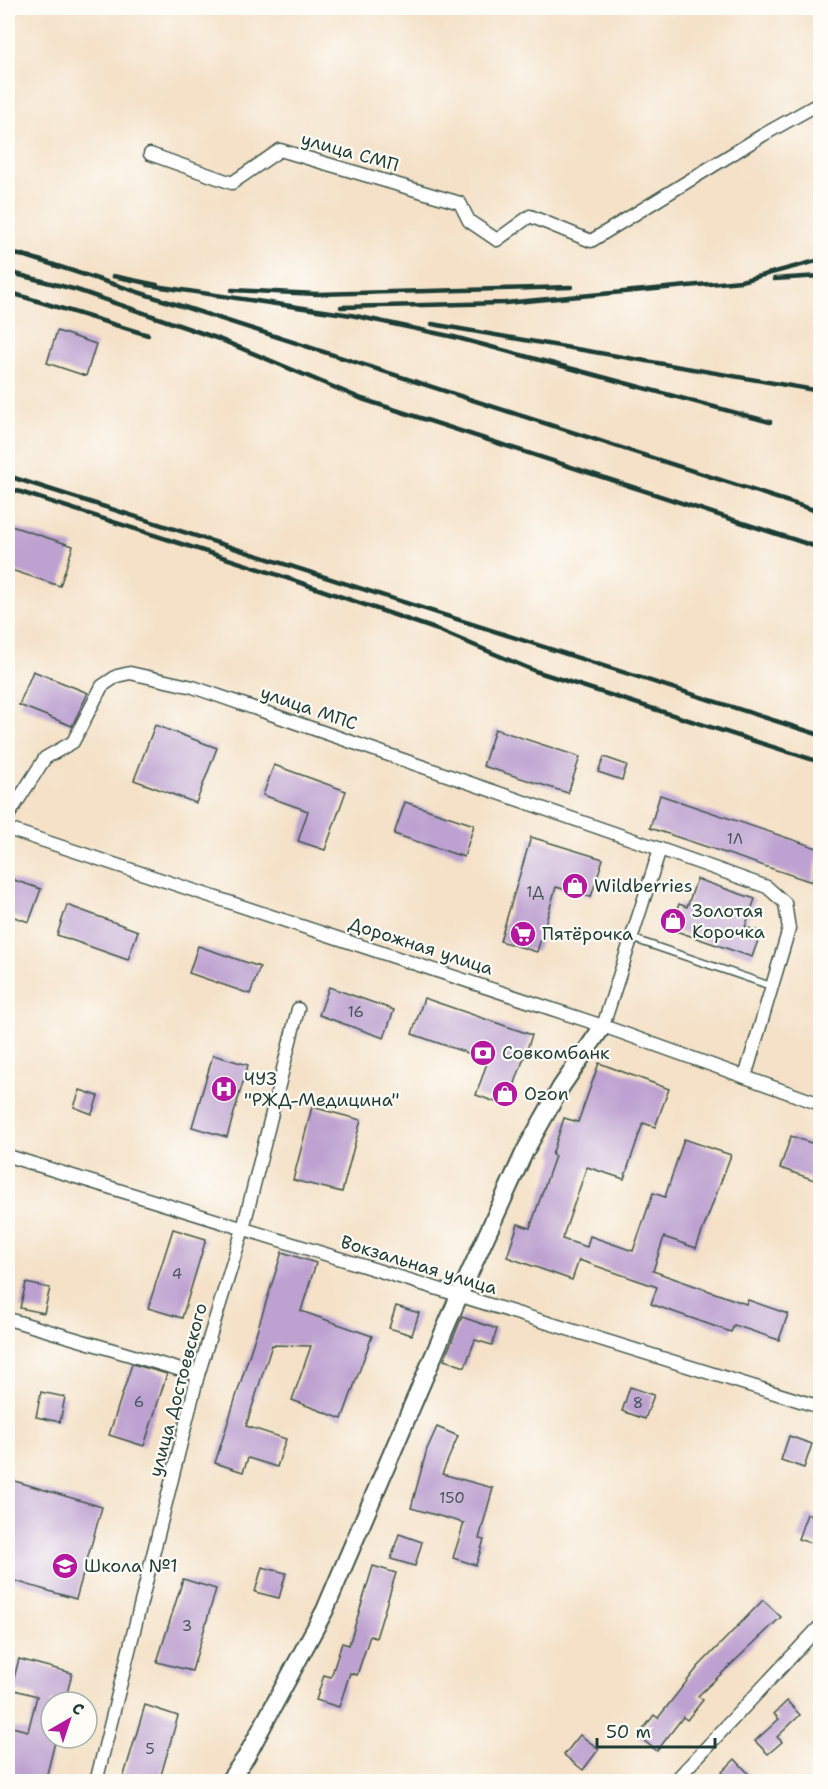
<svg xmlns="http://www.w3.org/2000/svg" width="828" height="1789" viewBox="0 0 828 1789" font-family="'Shantell Sans',sans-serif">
<rect width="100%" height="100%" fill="#fdfcf7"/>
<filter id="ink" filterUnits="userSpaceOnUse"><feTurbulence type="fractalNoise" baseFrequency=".0167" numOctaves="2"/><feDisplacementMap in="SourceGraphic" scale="12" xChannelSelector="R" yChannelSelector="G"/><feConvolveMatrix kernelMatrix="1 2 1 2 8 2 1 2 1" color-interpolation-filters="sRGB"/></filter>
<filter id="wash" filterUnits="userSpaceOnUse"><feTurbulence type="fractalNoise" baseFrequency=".008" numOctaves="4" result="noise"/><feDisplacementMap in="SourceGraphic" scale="24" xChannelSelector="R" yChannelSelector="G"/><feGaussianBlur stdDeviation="1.35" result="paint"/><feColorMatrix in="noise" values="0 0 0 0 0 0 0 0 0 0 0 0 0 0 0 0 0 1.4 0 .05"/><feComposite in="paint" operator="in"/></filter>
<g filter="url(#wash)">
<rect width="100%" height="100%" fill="#f4e1c7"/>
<g id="blocks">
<g fill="#bda1d0">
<polygon points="57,331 96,344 86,376 47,363"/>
<polygon points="8,525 73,546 60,586 8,569"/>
<polygon points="33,671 88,693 72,726 19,705"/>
<polygon points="155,725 217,748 196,803 134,780"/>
<polygon points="495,729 580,757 568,793 483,766"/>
<polygon points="604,757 627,765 622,780 598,772"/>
<polygon points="274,765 346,791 325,850 298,841 308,811 263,795"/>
<polygon points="660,795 820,849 812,882 650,828"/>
<polygon points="405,802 474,825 464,857 394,834"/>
<polygon points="531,837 603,859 591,897 556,887 537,952 500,941"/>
<polygon points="8,878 41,889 29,922 8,915"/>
<polygon points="697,879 755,899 745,927 761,932 752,957 670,929 679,904 687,907"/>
<polygon points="67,905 138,931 128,960 57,935"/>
<polygon points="198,946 260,967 250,994 189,973"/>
<polygon points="329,987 394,1010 384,1038 319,1015"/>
<polygon points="424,998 532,1035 507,1106 476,1095 488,1060 412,1034"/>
<polygon points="213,1055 248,1065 227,1137 192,1127"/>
<polygon points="599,1063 669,1089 655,1127 643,1123 624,1179 587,1167 562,1239 587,1247 590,1236 633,1251 653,1193 665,1197 684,1139 731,1155 696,1248 664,1237 653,1271 746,1304 748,1300 788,1314 779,1340 734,1325 731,1332 651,1304 657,1287 579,1260 572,1280 507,1257 518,1224 530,1228 555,1156 552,1155 564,1118 578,1122"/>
<polygon points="80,1090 98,1096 92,1114 74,1107"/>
<polygon points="312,1107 361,1120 342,1192 293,1180"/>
<polygon points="791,1136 820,1146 820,1182 780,1168"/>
<polygon points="173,1229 206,1239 182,1318 148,1308"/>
<polygon points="282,1252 316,1263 301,1311 372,1336 342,1419 292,1400 311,1346 272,1345 246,1426 286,1439 277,1467 248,1458 243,1472 215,1463"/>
<polygon points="26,1283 50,1288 44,1313 20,1308"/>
<polygon points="396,1306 419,1313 412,1335 389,1328"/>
<polygon points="462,1317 497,1329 492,1345 475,1340 465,1367 444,1360"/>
<polygon points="132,1364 167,1374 144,1446 109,1435"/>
<polygon points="630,1387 654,1395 645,1419 622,1411"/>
<polygon points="41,1392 65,1397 60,1422 36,1417"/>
<polygon points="437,1427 458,1436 442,1474 493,1488 479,1539 484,1540 476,1565 453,1558 464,1523 411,1508 427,1449"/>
<polygon points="789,1436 812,1444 804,1468 781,1460"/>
<polygon points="8,1479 102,1507 76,1599 8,1579"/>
<polygon points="807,1514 820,1519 820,1546 798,1539"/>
<polygon points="399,1534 422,1542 415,1566 391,1559"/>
<polygon points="373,1566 396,1573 376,1638 370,1636 357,1675 350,1673 339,1707 316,1700 324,1675 331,1677 342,1643 349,1645"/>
<polygon points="262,1567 286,1573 279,1598 255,1592"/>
<polygon points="183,1579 216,1589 192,1671 157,1662"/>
<polygon points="763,1600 781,1617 698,1696 703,1700 687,1720 683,1717 657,1751 638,1736 654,1715 658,1718 698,1667"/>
<polygon points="19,1659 72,1673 65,1702 51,1702 51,1738 56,1738 45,1782 8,1782 8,1726 28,1731 37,1696 11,1689"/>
<polygon points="787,1701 800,1715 777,1737 782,1742 768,1754 755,1741 779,1719 774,1714"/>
<polygon points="145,1705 178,1716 159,1782 122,1782"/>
<polygon points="580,1735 599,1749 583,1770 564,1755"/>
<polygon points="735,1759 748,1773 740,1782 731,1782 722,1772"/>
</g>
</g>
</g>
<g filter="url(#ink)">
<use href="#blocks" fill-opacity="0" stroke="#3f564a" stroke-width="1.5"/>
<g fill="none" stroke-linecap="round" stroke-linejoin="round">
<g stroke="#3f564a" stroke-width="9">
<polyline id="lane" points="631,938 771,986"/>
</g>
<g stroke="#3f564a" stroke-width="15">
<g id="street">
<polyline points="150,154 232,183 280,150 460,203 469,221 497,240 530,216 591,241 763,135 820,103"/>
<polyline points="8,816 45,758 73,742 102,686 117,676 130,673 193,687 660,849"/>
<polyline points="8,829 603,1026 820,1104"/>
<polyline points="603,1026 660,849 767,887 785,903 789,929 745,1077"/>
<polyline points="8,1156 820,1407"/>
<polyline points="8,1319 198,1375"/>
<polyline points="96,1782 198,1375 243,1229 298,1009"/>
<polyline points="674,1782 820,1626"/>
</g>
</g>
<g stroke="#3f564a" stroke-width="20">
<polyline id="secondary" points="228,1782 246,1757 325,1610 459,1296 525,1151 561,1087 603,1026"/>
</g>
<use href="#lane" stroke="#fff" stroke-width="6"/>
<use href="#street" stroke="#fff" stroke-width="12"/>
<use href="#secondary" stroke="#fff" stroke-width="16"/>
<g stroke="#1f3d34" stroke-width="4.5">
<polyline points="8,253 31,257"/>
<polyline points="23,255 820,512"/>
<polyline points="8,272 77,290 219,339 362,399 820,548"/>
<polyline points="113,276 157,285"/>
<polyline points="774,279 820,276"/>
<polyline points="148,285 351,315 454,337 770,422"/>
<polyline points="232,290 318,294 571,287"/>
<polyline points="8,292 148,335"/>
<polyline points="341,307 505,303 741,281 820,260"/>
<polyline points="432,324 820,391"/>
<polyline points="8,476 820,735"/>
<polyline points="8,488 275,574 438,630 535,671 820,762"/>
</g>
</g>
</g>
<defs>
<g id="shop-disc" transform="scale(1.35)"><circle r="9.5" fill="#b5179e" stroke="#fdfcf7"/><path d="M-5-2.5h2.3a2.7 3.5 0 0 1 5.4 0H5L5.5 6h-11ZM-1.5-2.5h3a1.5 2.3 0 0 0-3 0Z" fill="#fff"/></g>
<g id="supermarket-disc" transform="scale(1.35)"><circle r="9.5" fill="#b5179e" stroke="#fdfcf7"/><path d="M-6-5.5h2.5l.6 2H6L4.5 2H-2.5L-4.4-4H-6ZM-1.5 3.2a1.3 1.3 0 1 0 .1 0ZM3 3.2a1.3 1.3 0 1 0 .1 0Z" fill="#fff"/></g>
<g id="bank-disc" transform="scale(1.35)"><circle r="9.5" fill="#b5179e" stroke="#fdfcf7"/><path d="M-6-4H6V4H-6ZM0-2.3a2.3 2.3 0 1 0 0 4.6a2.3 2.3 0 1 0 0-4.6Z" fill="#fff"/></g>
<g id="hospital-disc" transform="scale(1.35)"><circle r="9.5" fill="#b5179e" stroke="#fdfcf7"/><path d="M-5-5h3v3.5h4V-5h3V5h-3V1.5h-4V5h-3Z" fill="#fff"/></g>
<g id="school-disc" transform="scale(1.35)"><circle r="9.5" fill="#b5179e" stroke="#fdfcf7"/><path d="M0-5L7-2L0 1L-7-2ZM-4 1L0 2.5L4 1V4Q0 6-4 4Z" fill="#fff"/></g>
</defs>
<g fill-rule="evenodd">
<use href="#shop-disc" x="575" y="886"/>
<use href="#shop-disc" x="673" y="921"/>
<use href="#supermarket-disc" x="523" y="934"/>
<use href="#bank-disc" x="483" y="1053"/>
<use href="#hospital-disc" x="224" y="1089"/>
<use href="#shop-disc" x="505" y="1094"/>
<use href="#school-disc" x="65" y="1566"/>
</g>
<g text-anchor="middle" stroke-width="4.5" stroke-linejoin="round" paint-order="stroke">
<g font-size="15" fill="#46565b">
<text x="735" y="844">1Л</text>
<text x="535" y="897">1Д</text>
<text x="356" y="1017">16</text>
<text x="177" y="1279">4</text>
<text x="139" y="1407">6</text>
<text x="638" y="1408">8</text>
<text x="452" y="1503">150</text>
<text x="187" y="1631">3</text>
<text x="150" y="1754">5</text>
</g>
<g font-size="18" fill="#1f3d34" stroke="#fdfcf7">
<text transform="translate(350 152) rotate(16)" y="6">улица СМП</text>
<text transform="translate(309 708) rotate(19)" y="6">улица МПС</text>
<text transform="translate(421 946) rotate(18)" y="6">Дорожная улица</text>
<text transform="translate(419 1265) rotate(17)" y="6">Вокзальная улица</text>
<text transform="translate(178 1390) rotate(-75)" y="6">улица Достоевского</text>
</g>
<g font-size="18" fill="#1f3d34" stroke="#fdfcf7" text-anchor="start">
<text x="594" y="892">Wildberries</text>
<text x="692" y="917">Золотая<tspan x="692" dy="21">Корочка</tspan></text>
<text x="542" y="940">Пятёрочка</text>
<text x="502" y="1059">Совкомбанк</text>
<text x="244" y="1085">ЧУЗ<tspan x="244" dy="21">"РЖД-Медицина"</tspan></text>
<text x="524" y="1100">Ozon</text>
<text x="84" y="1572">Школа №1</text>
</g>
</g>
<rect width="828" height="1789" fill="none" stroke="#fdfcf7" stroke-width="30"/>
<g transform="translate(69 1720) rotate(39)"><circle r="28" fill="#fdfcf7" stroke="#a4b0a9" stroke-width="1.5"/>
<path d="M0-4.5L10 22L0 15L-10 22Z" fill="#b5179e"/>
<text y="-9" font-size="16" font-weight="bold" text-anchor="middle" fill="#1f3d34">С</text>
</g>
<path d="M597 1738v9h118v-9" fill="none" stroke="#1f3d34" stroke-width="3"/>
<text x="606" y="1738" font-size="18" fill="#1f3d34" stroke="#fdfcf7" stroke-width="4.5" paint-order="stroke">50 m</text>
</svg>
